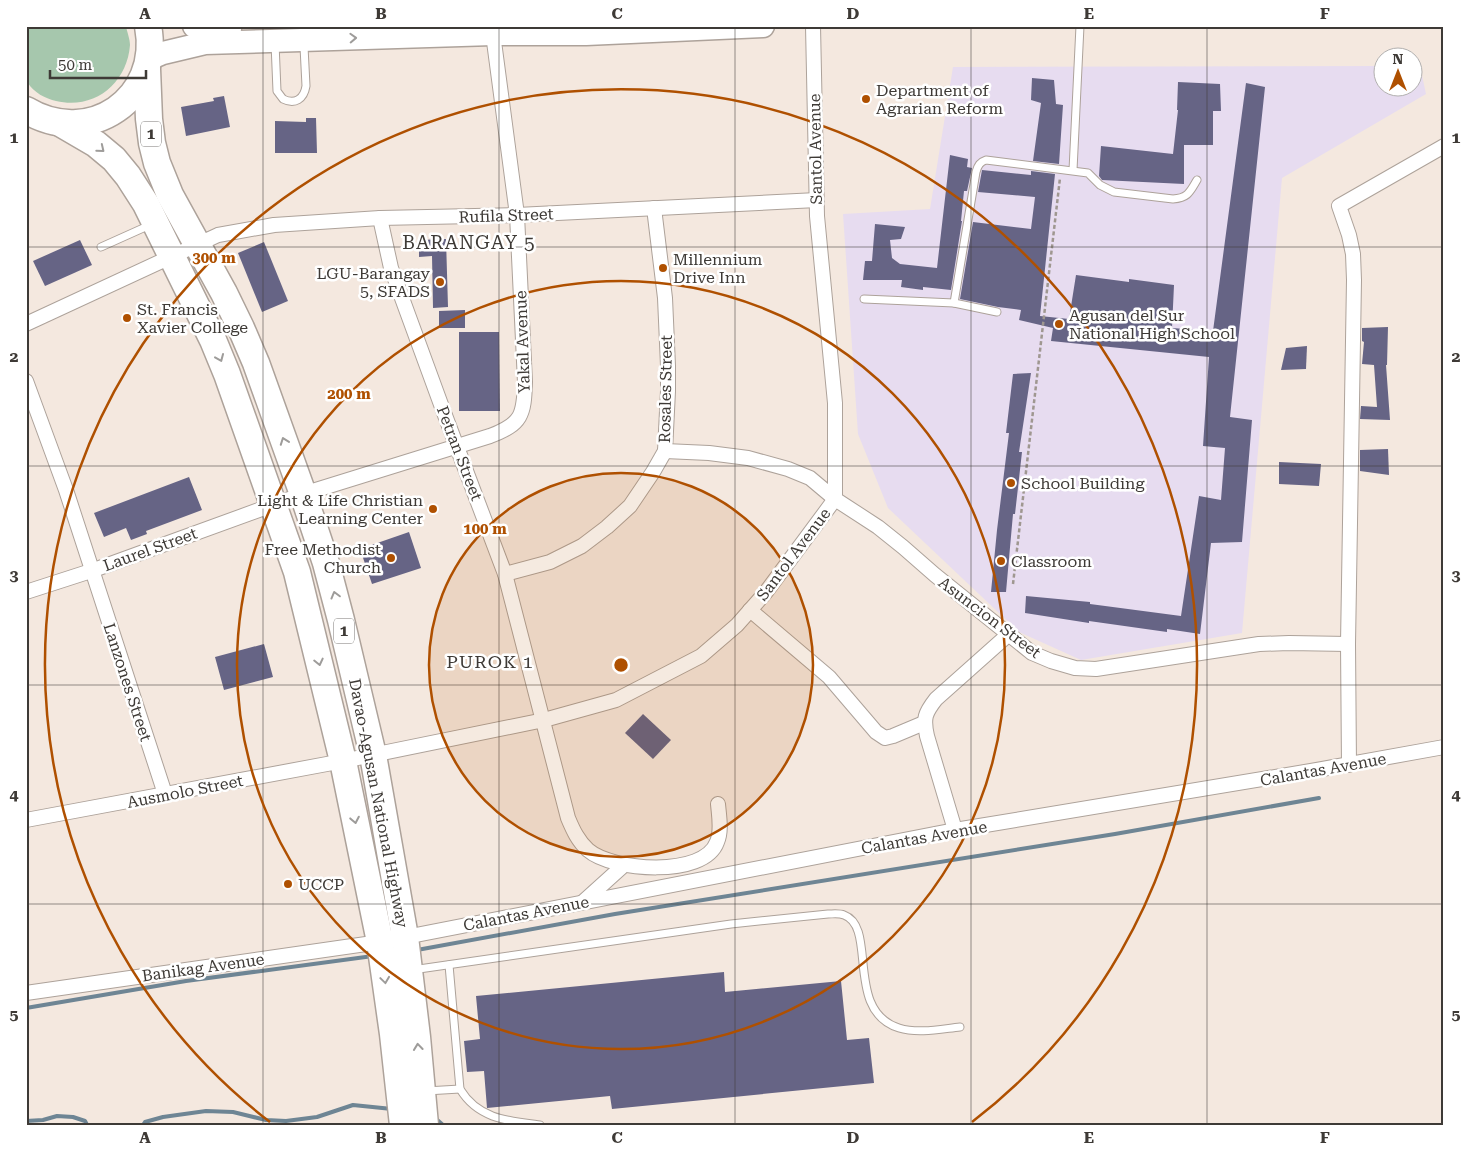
<svg xmlns="http://www.w3.org/2000/svg" width="1470" height="1151" viewBox="0 0 1470 1151" font-family="'Roboto Serif',serif">
<rect width="100%" height="100%" fill="#f4e8df"/>
<polygon fill="#e7dcf0" points="1382,66 1382,88 1412,88 1413,66 1420,66 1426,94 1282,178 1242,633 1081,660 1019,632 888,508 858,434 843,214 930,209 953,67"/>
<path fill="#a6c7ad" d="M 26,26 L 126,26 C 127,32 130,39 130,45 C 127,84 94,110 56,101 C 46,99 33,92 28,83 C 24,77 26,36 26,26 Z"/>
<g fill="none" stroke-linecap="round" stroke-linejoin="round">
<g stroke="#6e8594" stroke-width="4">
<polyline points="417,950 615,914 1115,834 1319,798"/>
<polyline points="26,1008 186,981 373,956"/>
<polyline points="435,1118 443,1125"/>
<polyline points="26,1121 43,1120 57,1116 73,1117 85,1121 87,1125"/>
<polyline points="143,1125 145,1122 163,1117 206,1111 233,1112 266,1120 286,1121 317,1117 353,1105 392,1109"/>
</g>
</g>
<g fill="#666485">
<polygon points="1032,78 1054,80 1056,104 1063,105 1059,164 1033,161 1041,103 1031,100"/>
<polygon points="1178,82 1220,84 1221,111 1213,111 1213,145 1184,145 1184,184 1102,180 1099,176 1101,146 1173,154 1178,110 1177,110"/>
<polygon points="1246,83 1265,87 1230,417 1252,420 1242,542 1211,543 1200,634 1167,629 1167,632 1089,621 1089,623 1025,613 1026,596 1090,602 1090,604 1181,616 1199,496 1221,500 1225,448 1203,446 1209,357 1051,341 1053,328 1019,320 1021,310 998,307 960,299 973,222 1031,229 1035,197 978,192 982,170 1031,175 1031,171 1055,174 1040,316 1069,319 1076,275 1129,282 1129,279 1174,285 1172,328 1213,331"/>
<polygon points="224,96 230,127 186,136 181,107 214,101 213,98"/>
<polygon points="306,118 316,118 317,153 275,153 275,121 306,122"/>
<polygon points="950,155 968,159 967,167 972,168 967,191 964,191 961,221 962,221 951,290 923,287 923,290 901,287 902,280 863,280 865,261 872,261 875,224 905,227 901,239 890,240 892,258 900,264 937,268"/>
<polygon points="446,239 448,307 433,308 432,256 419,257 419,240"/>
<polygon points="80,240 92,265 45,286 33,261"/>
<polygon points="264,242 288,301 262,312 238,253"/>
<polygon points="465,310 465,328 439,328 439,311"/>
<polygon points="1388,327 1387,365 1386,365 1390,420 1360,419 1361,406 1377,407 1374,365 1362,364 1364,342 1362,341 1362,328"/>
<polygon points="459,332 499,332 500,411 459,411"/>
<polygon points="1307,346 1306,369 1281,370 1286,348"/>
<polygon points="1031,373 1019,452 1022,452 1015,514 1013,514 1006,592 991,592 997,530 1009,433 1006,433 1013,374"/>
<polygon points="1388,449 1389,475 1360,471 1360,450"/>
<polygon points="1279,462 1321,464 1319,486 1279,484"/>
<polygon points="189,477 202,510 146,531 147,534 131,540 126,528 104,537 94,513"/>
<polygon points="409,532 421,568 372,584 360,549"/>
<polygon points="264,644 273,677 224,690 215,657"/>
<polygon points="643,714 671,740 653,759 625,733"/>
<polygon points="724,972 725,992 841,981 847,1040 869,1038 874,1083 612,1109 610,1096 487,1108 484,1071 467,1072 464,1041 480,1039 476,996"/>
</g>
<g fill="none" stroke-linecap="round" stroke-linejoin="round">
<g stroke="#ada29a" stroke-width="9">
<g id="lane">
<path d="M 275,43 L 277,91 L 283,99 C 295,105 304,99 306,86 L 303,27"/>
<polyline points="1073,170 1080,26"/>
<polyline points="101,247 150,225"/>
<polyline points="864,299 954,303 997,312"/>
<path d="M 954,303 L 976,172 C 978,165 980,162 986,160 L 1088,173 L 1100,185 L 1114,192 L 1173,199 C 1188,198 1190,192 1197,180"/>
<path d="M 449,965 L 460,1089 C 478,1119 508,1121 540,1125"/>
<path d="M 412,970 L 731,924 L 828,914 C 833,914 839,913 844,915 C 878,927 844,1011 899,1028 C 918,1034 941,1029 960,1027"/>
<polyline points="426,1091 460,1089"/>
</g>
</g>
<g stroke="#ada29a" stroke-width="16">
<g id="street">
<path d="M 380,218 L 391,268 L 443,410 L 505,574 L 568,818 C 573,830 578,841 588,850 C 612,871 704,878 717,842 C 722,831 719,816 718,804"/>
<polyline points="26,324 218,235 274,225 380,218 517,215 817,200"/>
<polyline points="26,381 66,490 165,794"/>
<polyline points="665,451 709,453 748,458 788,469 810,478 835,499 878,527 903,547 935,575 1032,653 1051,661 1075,668 1096,669 1259,644 1289,643 1348,644"/>
<polyline points="505,574 550,562 582,546 607,527 630,506 653,472 665,451 668,391 668,366 665,298 654,208"/>
<path d="M 26,592 L 91,571 L 303,494 L 490,436 C 522,424 524,415 525,382 L 517,215 L 493,34"/>
<polyline points="750,610 829,677 876,732 885,738 893,736 924,723"/>
<polyline points="1349,765 1348,644 1354,280 1353,254 1349,235 1339,206 1444,146"/>
<polyline points="26,820 343,761 544,720 616,700 701,656 737,625 766,592 835,499 835,403 817,216 813,26"/>
<path d="M 955,830 L 927,736 C 923,718 925,713 936,699 L 1009,634"/>
<polyline points="583,902 624,865"/>
<polyline points="26,993 380,942 955,830 1311,771 1444,747"/>
</g>
</g>
<g stroke="#ada29a" stroke-width="25">
<g id="primary">
<polyline points="194,26 203,29 230,29"/>
<polyline points="149,59 163,53 205,43 493,34 586,34 763,26"/>
</g>
</g>
<g stroke="#ada29a" stroke-width="29">
<g id="highway">
<polyline points="147,69 149,119 152,143 157,163 170,195 224,293 241,328 256,363 303,494 326,563 341,620 373,755 405,937 417,1037 425,1125"/>
<path d="M 26,110 C 89,148 162,99 148,26"/>
<polyline points="60,123 96,144 114,159 128,176 146,204 213,340 227,374 297,572 343,761 380,942 393,1034 403,1125"/>
</g>
</g>
<polyline stroke="#9f9790" stroke-width="2.5" stroke-dasharray="4 2.5" stroke-linecap="butt" points="1013,584 1060,178"/>
<use href="#lane" stroke="#fff" stroke-width="7"/>
<use href="#street" stroke="#fff" stroke-width="14"/>
<use href="#primary" stroke="#fff" stroke-width="22"/>
<use href="#highway" stroke="#fff" stroke-width="26"/>
</g>
<defs><path id="oneway-chevron" d="M-2-3.5L2.5 0L-2 3.5" fill="none" stroke-width="1.6" stroke-linecap="round" stroke-linejoin="round" transform="scale(1.25)"/></defs>
<g stroke="#9e9c9a">
<use href="#oneway-chevron" transform="translate(353 38) rotate(-2)"/>
<use href="#oneway-chevron" transform="translate(101 149) rotate(39)"/>
<use href="#oneway-chevron" transform="translate(220 358) rotate(67)"/>
<use href="#oneway-chevron" transform="translate(284 441) rotate(-110)"/>
<use href="#oneway-chevron" transform="translate(335 595) rotate(-105)"/>
<use href="#oneway-chevron" transform="translate(319 662) rotate(77)"/>
<use href="#oneway-chevron" transform="translate(355 820) rotate(79)"/>
<use href="#oneway-chevron" transform="translate(385 980) rotate(82)"/>
<use href="#oneway-chevron" transform="translate(418 1047) rotate(-96)"/>
</g>
<path fill="none" stroke="#3e3a36" stroke-width="1" stroke-opacity="0.55" d="M 263,26 L 263,1125M 499,26 L 499,1125M 735,26 L 735,1125M 971,26 L 971,1125M 1207,26 L 1207,1125M 26,247 L 1444,247M 26,466 L 1444,466M 26,685 L 1444,685M 26,904 L 1444,904"/>
<circle cx="621" cy="665" r="192" fill="#af5000" fill-opacity=".12"/>
<g fill="none" stroke="#af5000" stroke-width="2.5">
<circle cx="621" cy="665" r="192"/>
<circle cx="621" cy="665" r="384"/>
<path d="M270 1122A576 576 0 1 1 972 1122"/>
</g>
<g fill="#af5000" stroke="#fff" stroke-width="2">
<circle cx="866" cy="99" r="5"/>
<circle cx="663" cy="268" r="5"/>
<circle cx="440" cy="282" r="5"/>
<circle cx="127" cy="318" r="5"/>
<circle cx="1059" cy="324" r="5"/>
<circle cx="1011" cy="483" r="5"/>
<circle cx="433" cy="509" r="5"/>
<circle cx="391" cy="558" r="5"/>
<circle cx="1001" cy="561" r="5"/>
<circle cx="288" cy="884" r="5"/>
</g>
<g text-anchor="middle" stroke-width="5" stroke-linejoin="round" paint-order="stroke">
<g fill="#fff" stroke="#787572" stroke-width="1">
<rect x="141" y="121.5" width="20" height="25" rx="4"/>
<rect x="334" y="618.5" width="20" height="25" rx="4"/>
</g>
<g font-size="15" font-weight="bold" fill="#3e3a36">
<text x="151" y="139">1</text>
<text x="344" y="636">1</text>
</g>
<g font-size="16" fill="#3e3a36" stroke="#fff" text-anchor="start">
<text x="876" y="96">Department of<tspan x="876" dy="18">Agrarian Reform</tspan></text>
<text x="673" y="265">Millennium<tspan x="673" dy="18">Drive Inn</tspan></text>
<text x="430" y="279" text-anchor="end">LGU-Barangay<tspan x="430" dy="18">5, SFADS</tspan></text>
<text x="137" y="315">St. Francis<tspan x="137" dy="18">Xavier College</tspan></text>
<text x="1069" y="321">Agusan del Sur<tspan x="1069" dy="18">National High School</tspan></text>
<text x="1021" y="489">School Building</text>
<text x="423" y="506" text-anchor="end">Light &amp; Life Christian<tspan x="423" dy="18">Learning Center</tspan></text>
<text x="381" y="555" text-anchor="end">Free Methodist<tspan x="381" dy="18">Church</tspan></text>
<text x="1011" y="567">Classroom</text>
<text x="298" y="890">UCCP</text>
</g>
<g font-size="16" fill="#3e3a36" stroke="#fff">
<text transform="translate(815 149) rotate(-91)" y="6">Santol Avenue</text>
<text transform="translate(506 215) rotate(-2)" y="6">Rufila Street</text>
<text transform="translate(522 342) rotate(-92)" y="6">Yakal Avenue</text>
<text transform="translate(665 389) rotate(-89)" y="6">Rosales Street</text>
<text transform="translate(460 453) rotate(69)" y="6">Petran Street</text>
<text transform="translate(150 549) rotate(-20)" y="6">Laurel Street</text>
<text transform="translate(793 554) rotate(-53)" y="6">Santol Avenue</text>
<text transform="translate(990 617) rotate(37)" y="6">Asuncion Street</text>
<text transform="translate(128 682) rotate(72)" y="6">Lanzones Street</text>
<text transform="translate(1323 769) rotate(-10)" y="6">Calantas Avenue</text>
<text transform="translate(185 791) rotate(-11)" y="6">Ausmolo Street</text>
<text transform="translate(379 803) rotate(79)" y="6">Davao-Agusan National Highway</text>
<text transform="translate(924 837) rotate(-10)" y="6">Calantas Avenue</text>
<text transform="translate(526 913) rotate(-11)" y="6">Calantas Avenue</text>
<text transform="translate(203 967) rotate(-8)" y="6">Banikag Avenue</text>
</g>
<g font-size="18" letter-spacing="1" fill="#3e3a36" stroke="#fff">
<text x="490" y="668">PUROK 1</text>
</g>
<g font-size="19" letter-spacing="1" fill="#3e3a36" stroke="#fff">
<text x="469" y="249">BARANGAY 5</text>
</g>
</g>
<circle cx="621" cy="665" r="8" fill="#af5000" stroke="#fff" stroke-width="2.5"/>
<g font-size="15" text-anchor="middle" font-weight="bold" fill="#af5000" stroke="#fff" stroke-width="5" stroke-linejoin="round" paint-order="stroke">
<text x="214" y="263">300 m</text>
<text x="349" y="399">200 m</text>
<text x="485" y="534">100 m</text>
</g>
<rect width="1470" height="1151" fill="none" stroke="#ffffff" stroke-width="55"/>
<g transform="translate(1398 72)"><circle r="24" fill="#ffffff" stroke="#b2b0af"/>
<path d="M0-4L9 19L0 12L-9 19Z" fill="#af5000"/>
<text y="-8" font-size="14" font-weight="bold" text-anchor="middle" fill="#3e3a36">N</text>
</g>
<path d="M50 70v8h96v-8" fill="none" stroke="#3e3a36" stroke-width="2.5"/>
<text x="58" y="70" font-size="15" fill="#3e3a36" stroke="#ffffff" stroke-width="4" paint-order="stroke">50 m</text>
<rect x="28" y="28" width="1414" height="1096" fill="none" stroke="#3e3a36" stroke-width="2"/>
<g font-size="16" text-anchor="middle" font-weight="bold" fill="#3e3a36">
<text x="145" y="19">A</text>
<text x="381" y="19">B</text>
<text x="617" y="19">C</text>
<text x="853" y="19">D</text>
<text x="1089" y="19">E</text>
<text x="1325" y="19">F</text>
<text x="14" y="143">1</text>
<text x="1456" y="143">1</text>
<text x="14" y="362">2</text>
<text x="1456" y="362">2</text>
<text x="14" y="581">3</text>
<text x="1456" y="581">3</text>
<text x="14" y="800">4</text>
<text x="1456" y="800">4</text>
<text x="14" y="1020">5</text>
<text x="1456" y="1020">5</text>
<text x="145" y="1143">A</text>
<text x="381" y="1143">B</text>
<text x="617" y="1143">C</text>
<text x="853" y="1143">D</text>
<text x="1089" y="1143">E</text>
<text x="1325" y="1143">F</text>
</g>
</svg>
